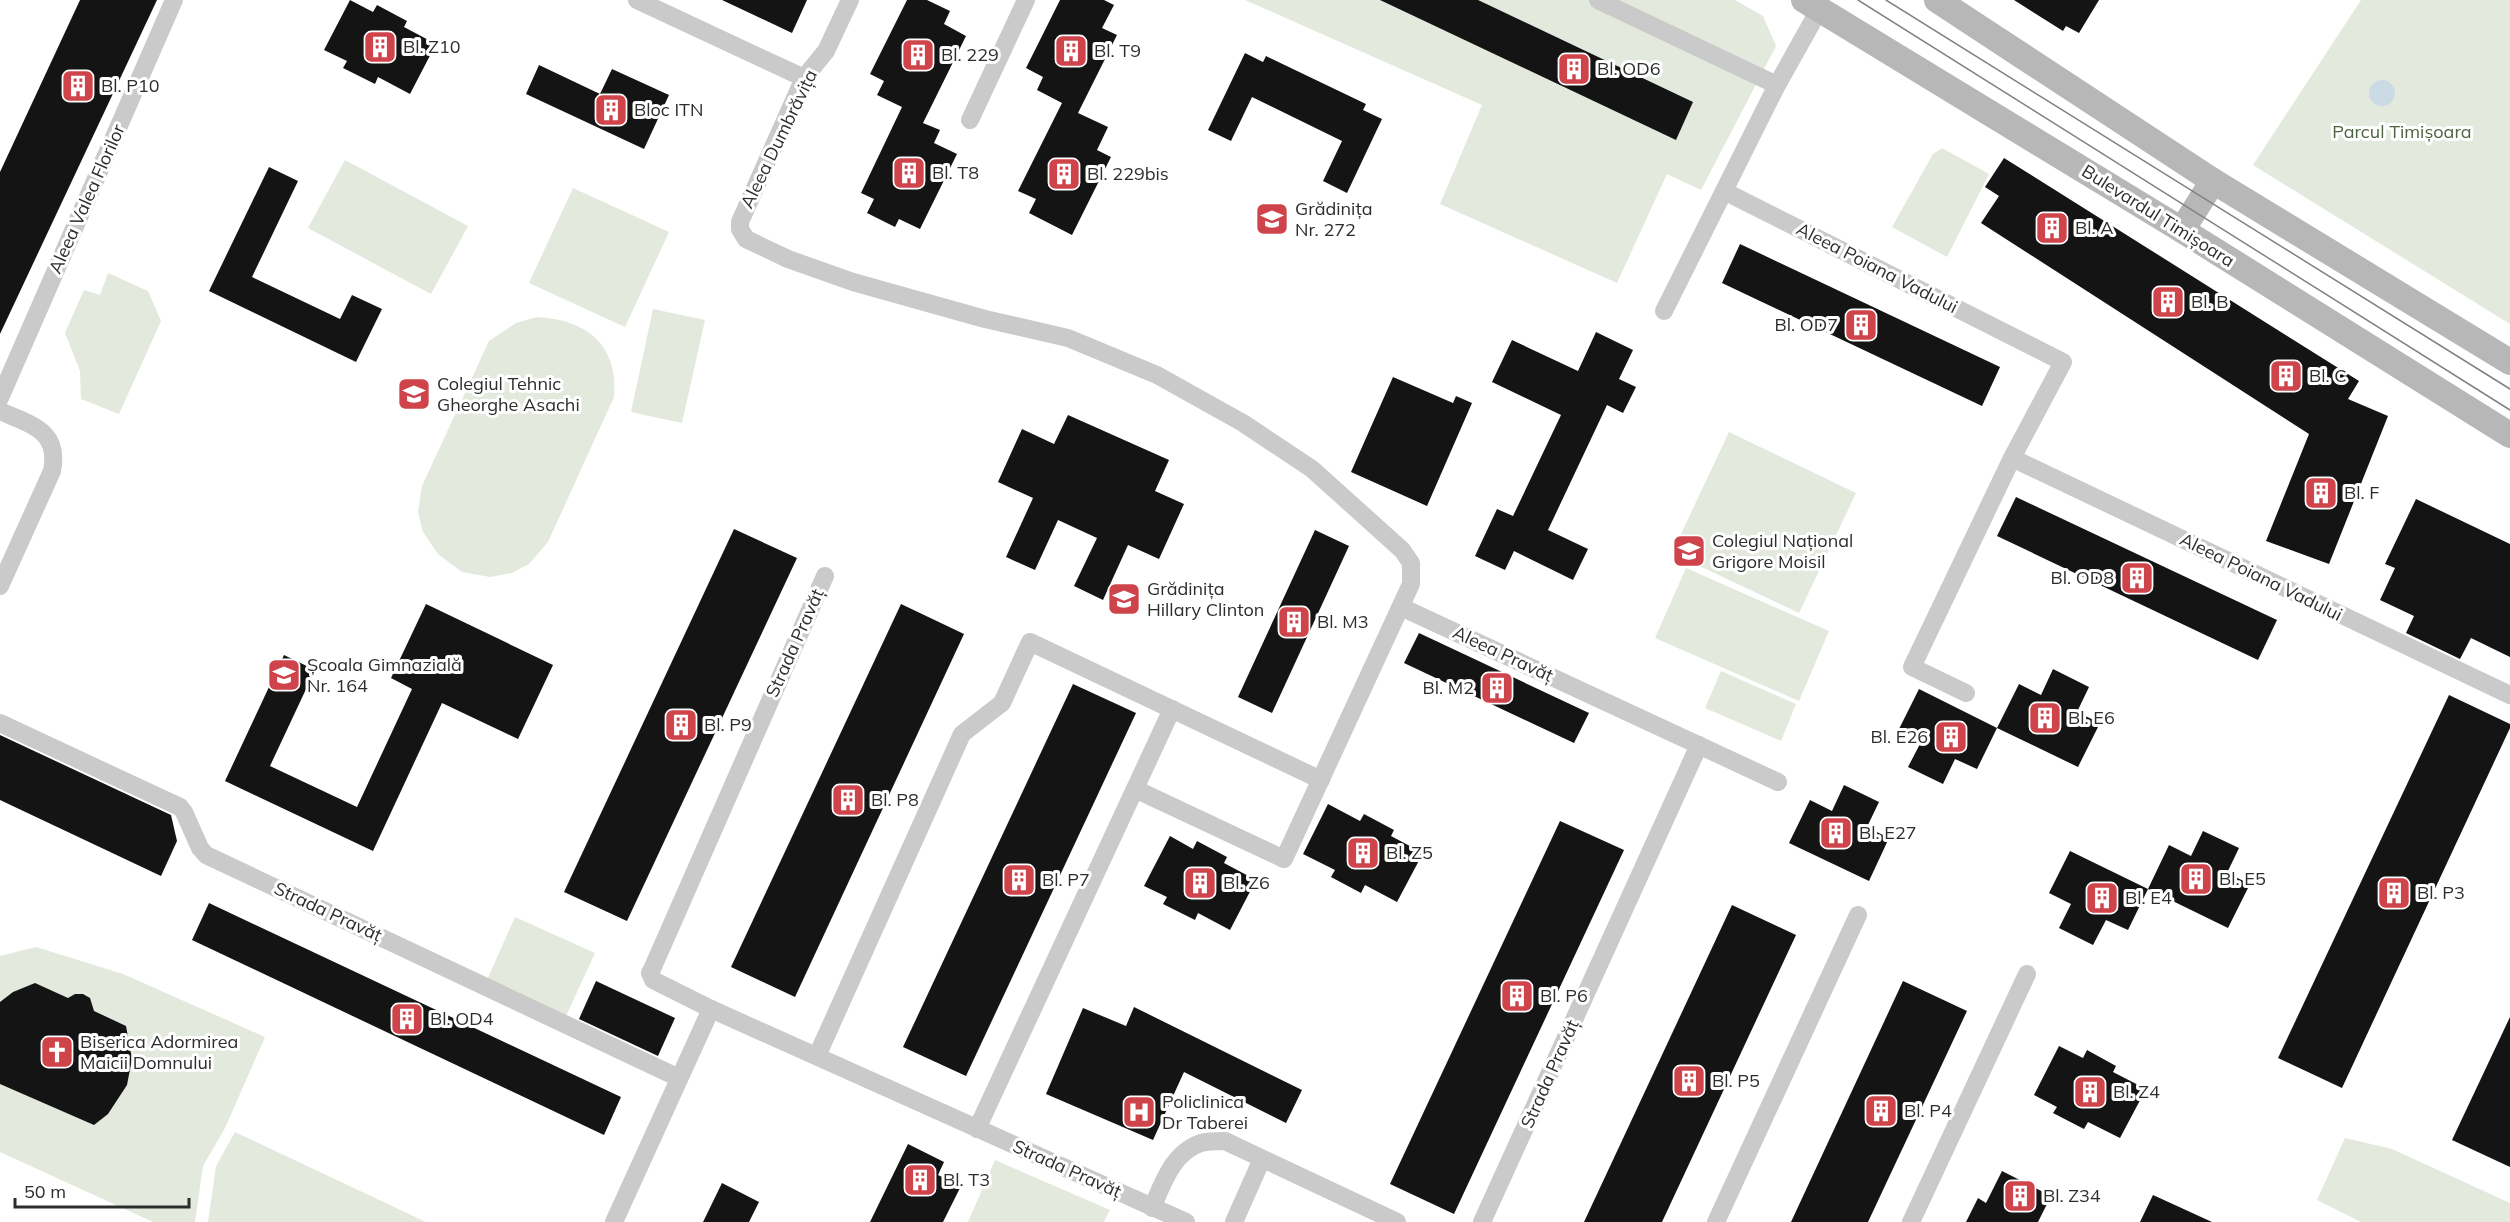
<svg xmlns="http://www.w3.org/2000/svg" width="2510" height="1222" viewBox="0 0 2510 1222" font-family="Mulish,sans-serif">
<rect width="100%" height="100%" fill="#fff"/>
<g fill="#e3e9dc">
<polygon points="1245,0 1735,0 1763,16 1776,46 1701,190 1667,174 1617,283 1440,204 1482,105"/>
<polygon points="2361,0 2510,0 2510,324 2253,165"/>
<polygon points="1942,148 1989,174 1947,257 1892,227 1933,154"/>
<polygon points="345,160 468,226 431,294 308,228"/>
<polygon points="573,188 669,232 625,327 529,283"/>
<polygon points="108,273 148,291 161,321 119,414 81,399 80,371 65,333 84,290 100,295"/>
<polygon points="653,309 705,320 682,423 631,412"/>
<path d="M 537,317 C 587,320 618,344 614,397 L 548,542 L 529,564 L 512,573 L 490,577 L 462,572 L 438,554 L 423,532 L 418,512 L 422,486 L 489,341 L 516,323 Z"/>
<polygon points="1729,432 1856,493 1799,613 1672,553"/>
<polygon points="1686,568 1829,631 1799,701 1655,638"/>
<polygon points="1721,671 1796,704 1781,741 1705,708"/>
<polygon points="515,917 595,953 566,1016 487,980"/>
<polygon points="36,947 123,974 265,1037 225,1128 203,1166 195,1222 153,1222 0,1152 0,956"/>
<polygon points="235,1132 426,1222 208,1222 216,1166"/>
<polygon points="2345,1138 2392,1149 2510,1203 2510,1222 2361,1222 2317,1200"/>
<polygon points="995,1160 1110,1210 1104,1222 968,1222"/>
</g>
<circle fill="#cadbe6" cx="2382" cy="93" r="13"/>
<g fill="#141414">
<polygon points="80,0 157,0 0,334 0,172"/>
<polygon points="350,0 373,12 377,5 407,21 404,27 436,44 410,94 378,77 375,84 343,68 347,61 324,50"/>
<polygon points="722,0 807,0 792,33"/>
<polygon points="907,0 927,0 950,11 944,24 966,36 923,123 940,130 934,143 957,154 920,229 899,219 895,227 867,213 874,199 861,193 902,107 877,95 884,81 870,74"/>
<polygon points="1060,0 1104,0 1114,5 1102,28 1117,35 1078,113 1108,127 1097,150 1111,157 1072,235 1029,213 1036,199 1018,191 1062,103 1037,90 1043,77 1026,68"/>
<polygon points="1380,0 1478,0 1693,102 1676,140"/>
<polygon points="2014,0 2099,0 2079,33 2066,26 2063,31"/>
<polygon points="1245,53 1263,62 1266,56 1366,104 1363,110 1382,119 1347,193 1323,181 1342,141 1252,97 1231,141 1208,130"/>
<polygon points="539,65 600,94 612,69 669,95 644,149 526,94"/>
<polygon points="2004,158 2359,381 2348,399 2388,416 2329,564 2266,541 2309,434 1981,223 1999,196 1985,187"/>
<polygon points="269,167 298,181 252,277 340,319 352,295 382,309 356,362 209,291"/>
<polygon points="1740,244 2000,367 1982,406 1722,283"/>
<polygon points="1596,332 1633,350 1619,379 1636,387 1623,413 1607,405 1548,530 1588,549 1573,580 1514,551 1505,570 1475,556 1497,509 1513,516 1561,415 1492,382 1512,340 1578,371"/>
<polygon points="1393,377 1453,403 1456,396 1472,403 1427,506 1351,472"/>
<polygon points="1068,415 1169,460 1155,491 1184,504 1159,559 1128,545 1103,600 1074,586 1097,538 1058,520 1035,570 1006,557 1033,498 998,482 1022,429 1054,444"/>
<polygon points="2016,497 2277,620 2258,660 1997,536"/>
<polygon points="2416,499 2510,544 2510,657 2471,638 2460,659 2406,633 2414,616 2380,600 2395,568 2385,564"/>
<polygon points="734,529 797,558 627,921 564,892"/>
<polygon points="1315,530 1349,546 1272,713 1238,697"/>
<polygon points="426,604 553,665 518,739 442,703 373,851 225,781 284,655 315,670 270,766 357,807 412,689 391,678"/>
<polygon points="901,604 964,634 795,997 731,967"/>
<polygon points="1419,633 1589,713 1574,743 1404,663"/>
<polygon points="2053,669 2089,687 2077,712 2100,723 2078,767 1997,728 2019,684 2041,695"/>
<polygon points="1073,684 1136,713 966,1076 903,1047"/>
<polygon points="1919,689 1997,728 1977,769 1955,759 1943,784 1908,767 1921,742 1898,731"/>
<polygon points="2449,695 2510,724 2510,728 2342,1088 2278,1058"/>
<polygon points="0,735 171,815 177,841 161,876 0,800"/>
<polygon points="1844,785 1879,802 1867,827 1889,838 1869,881 1789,843 1810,800 1832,811"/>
<polygon points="1328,804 1360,821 1364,814 1394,830 1391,836 1423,853 1397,902 1365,885 1361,893 1331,877 1335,870 1303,854"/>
<polygon points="1560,821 1624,850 1454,1214 1390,1184"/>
<polygon points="2203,831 2239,848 2227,873 2250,884 2228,928 2148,889 2169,845 2191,856"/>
<polygon points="1170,836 1193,849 1197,841 1227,857 1224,863 1256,880 1230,930 1198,913 1195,920 1163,904 1167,897 1144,886"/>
<polygon points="2070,851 2148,889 2128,930 2106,920 2093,945 2059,928 2071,904 2049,893"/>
<polygon points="209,903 621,1097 604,1135 192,940"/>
<polygon points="1732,905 1796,935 1662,1222 1584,1222"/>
<polygon points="596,981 675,1018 658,1056 579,1019"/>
<polygon points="1903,981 1967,1011 1868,1222 1791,1222"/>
<polygon points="35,983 68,998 75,994 83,994 90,998 94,1011 126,1026 132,1059 127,1085 108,1114 94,1125 0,1084 0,1002 13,992"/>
<polygon points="1134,1007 1302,1090 1286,1123 1184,1072 1153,1140 1046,1094 1083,1008 1126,1026"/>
<polygon points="2510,1017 2510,1167 2452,1140"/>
<polygon points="2059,1046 2083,1058 2087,1050 2116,1066 2113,1072 2146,1089 2120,1138 2088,1122 2084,1129 2053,1113 2057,1107 2034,1095"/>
<polygon points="908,1144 944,1162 938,1175 961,1186 943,1222 870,1222"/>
<polygon points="2002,1171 2051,1196 2038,1222 1966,1222 1978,1198 1986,1203"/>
<polygon points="722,1183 759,1202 749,1222 703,1222"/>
<polygon points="2153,1195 2212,1222 2140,1222"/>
</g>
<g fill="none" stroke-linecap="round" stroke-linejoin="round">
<g stroke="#cacaca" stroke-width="18">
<polyline points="637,0 804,78"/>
<polyline points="850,0 826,51 804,78 740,222 740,229 746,239 788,259 853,282 985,319 1068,338 1157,375 1243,423 1312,469 1402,550 1411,563 1411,584 1284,859 1135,789"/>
<polyline points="1598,0 1777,85"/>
<polyline points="1819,10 1777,85 1724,191 2063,362 2012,458 2510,695"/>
<polyline points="970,120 1026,0"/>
<polyline points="1664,311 1724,191"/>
<polyline points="0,398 174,0"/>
<path d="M 0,411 C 31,425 60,430 52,471 L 0,586"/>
<polyline points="825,576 653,967 650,973 653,980 711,1009 1186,1222"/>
<polyline points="1401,607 1778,782"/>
<polyline points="1966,693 1912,667 2012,458"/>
<polyline points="0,723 180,807 184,812 200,848 206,855 679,1078"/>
<polyline points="817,1056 962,734 1002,703 1030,642 1321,780"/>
<polyline points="977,1129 1172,709"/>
<path d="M 1152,1208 C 1163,1183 1173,1152 1201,1143 C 1208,1141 1217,1141 1225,1141 L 1397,1222"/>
<polyline points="614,1222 711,1009"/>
<polyline points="1234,1222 1262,1159"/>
<polyline points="1482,1222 1699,745"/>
<polyline points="1716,1222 1858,915"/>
<polyline points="1911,1222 2027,974"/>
</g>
<g stroke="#b7b7b7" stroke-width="26">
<polyline points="1804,0 2182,230 2510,435"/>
<polyline points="1937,0 2213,181 2510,362"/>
<polyline points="2182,230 2213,181"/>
</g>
<g stroke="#828282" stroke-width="1.5">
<polyline points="1858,0 2510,410"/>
<polyline points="1886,0 2510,389"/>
</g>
</g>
<defs>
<g id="building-square" transform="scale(1.725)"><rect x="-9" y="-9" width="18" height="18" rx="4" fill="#cf444b" stroke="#fff"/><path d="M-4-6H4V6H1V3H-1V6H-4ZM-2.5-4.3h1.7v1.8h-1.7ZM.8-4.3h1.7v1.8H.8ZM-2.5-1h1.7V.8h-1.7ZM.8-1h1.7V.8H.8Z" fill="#fff"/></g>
<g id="school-square" transform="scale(1.725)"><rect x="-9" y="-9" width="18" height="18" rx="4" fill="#cf444b" stroke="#fff"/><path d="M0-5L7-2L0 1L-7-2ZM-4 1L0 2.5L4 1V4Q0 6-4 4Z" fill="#fff"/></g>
<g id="church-square" transform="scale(1.725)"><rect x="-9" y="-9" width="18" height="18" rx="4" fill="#cf444b" stroke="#fff"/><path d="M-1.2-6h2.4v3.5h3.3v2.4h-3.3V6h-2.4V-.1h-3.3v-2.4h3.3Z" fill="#fff"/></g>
<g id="hospital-square" transform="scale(1.725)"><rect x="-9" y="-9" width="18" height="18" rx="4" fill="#cf444b" stroke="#fff"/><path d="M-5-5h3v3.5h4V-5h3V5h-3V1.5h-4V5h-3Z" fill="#fff"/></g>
</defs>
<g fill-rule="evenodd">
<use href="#building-square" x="380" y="47"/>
<use href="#building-square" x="1071" y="51"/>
<use href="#building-square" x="918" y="55"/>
<use href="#building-square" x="1574" y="69"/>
<use href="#building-square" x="78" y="86"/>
<use href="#building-square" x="611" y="110"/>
<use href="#building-square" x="909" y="173"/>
<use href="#building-square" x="1064" y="174"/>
<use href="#school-square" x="1272" y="219"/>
<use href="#building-square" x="2052" y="228"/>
<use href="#building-square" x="2168" y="302"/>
<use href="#building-square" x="1861" y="325"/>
<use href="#building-square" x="2286" y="376"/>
<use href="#school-square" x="414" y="394"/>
<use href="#building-square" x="2321" y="493"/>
<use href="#school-square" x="1689" y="551"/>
<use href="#building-square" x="2137" y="578"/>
<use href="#school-square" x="1124" y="599"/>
<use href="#building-square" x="1294" y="622"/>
<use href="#school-square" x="284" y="675"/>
<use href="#building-square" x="1497" y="688"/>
<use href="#building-square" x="2045" y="718"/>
<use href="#building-square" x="681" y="725"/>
<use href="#building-square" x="1951" y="737"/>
<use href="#building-square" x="848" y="800"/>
<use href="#building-square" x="1836" y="833"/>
<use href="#building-square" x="1363" y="853"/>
<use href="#building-square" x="2196" y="879"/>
<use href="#building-square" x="1019" y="880"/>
<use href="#building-square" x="1200" y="883"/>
<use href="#building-square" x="2394" y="893"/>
<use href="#building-square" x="2102" y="898"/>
<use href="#building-square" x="1517" y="996"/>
<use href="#building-square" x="407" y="1019"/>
<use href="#church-square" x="57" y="1052"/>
<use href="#building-square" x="1689" y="1081"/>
<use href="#building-square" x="2090" y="1092"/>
<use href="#building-square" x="1881" y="1111"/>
<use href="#hospital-square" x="1139" y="1112"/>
<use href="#building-square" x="920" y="1180"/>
<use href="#building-square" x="2020" y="1196"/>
</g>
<g text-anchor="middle" stroke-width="6" stroke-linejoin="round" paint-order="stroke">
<g font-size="18" fill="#2d2d2d" stroke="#fff" text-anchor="start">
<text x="403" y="53">Bl. Z10</text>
<text x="1094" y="57">Bl. T9</text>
<text x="941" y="61">Bl. 229</text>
<text x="1597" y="75">Bl. OD6</text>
<text x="101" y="92">Bl. P10</text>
<text x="634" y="116">Bloc ITN</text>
<text x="932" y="179">Bl. T8</text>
<text x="1087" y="180">Bl. 229bis</text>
<text x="1295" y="215">Grădinița<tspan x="1295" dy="21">Nr. 272</tspan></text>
<text x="2075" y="234">Bl. A</text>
<text x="2191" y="308">Bl. B</text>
<text x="1838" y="331" text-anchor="end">Bl. OD7</text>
<text x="2309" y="382">Bl. C</text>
<text x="437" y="390">Colegiul Tehnic<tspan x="437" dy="21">Gheorghe Asachi</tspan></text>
<text x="2344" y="499">Bl. F</text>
<text x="1712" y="547">Colegiul Național<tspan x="1712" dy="21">Grigore Moisil</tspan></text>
<text x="2114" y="584" text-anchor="end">Bl. OD8</text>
<text x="1147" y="595">Grădinița<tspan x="1147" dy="21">Hillary Clinton</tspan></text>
<text x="1317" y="628">Bl. M3</text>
<text x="307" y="671">Școala Gimnazială<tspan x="307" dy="21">Nr. 164</tspan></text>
<text x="1474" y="694" text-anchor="end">Bl. M2</text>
<text x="2068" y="724">Bl. E6</text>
<text x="704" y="731">Bl. P9</text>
<text x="1928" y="743" text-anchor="end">Bl. E26</text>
<text x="871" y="806">Bl. P8</text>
<text x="1859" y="839">Bl. E27</text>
<text x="1386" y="859">Bl. Z5</text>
<text x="2219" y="885">Bl. E5</text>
<text x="1042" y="886">Bl. P7</text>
<text x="1223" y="889">Bl. Z6</text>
<text x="2417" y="899">Bl. P3</text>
<text x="2125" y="904">Bl. E4</text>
<text x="1540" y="1002">Bl. P6</text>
<text x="430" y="1025">Bl. OD4</text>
<text x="80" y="1048">Biserica Adormirea<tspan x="80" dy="21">Maicii Domnului</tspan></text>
<text x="1712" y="1087">Bl. P5</text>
<text x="2113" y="1098">Bl. Z4</text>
<text x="1162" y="1108">Policlinica<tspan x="1162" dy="21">Dr Taberei</tspan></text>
<text x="1904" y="1117">Bl. P4</text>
<text x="943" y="1186">Bl. T3</text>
<text x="2043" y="1202">Bl. Z34</text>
</g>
<g font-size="18" fill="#506340" stroke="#fff">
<text x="2402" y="138">Parcul Timișoara</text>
</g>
<g font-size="18" fill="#2d2d2d" stroke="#fff">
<text transform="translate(779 139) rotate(-64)" y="6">Aleea Dumbrăvița</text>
<text transform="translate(87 199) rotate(-66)" y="6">Aleea Valea Florilor</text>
<text transform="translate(2158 216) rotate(32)" y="6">Bulevardul Timișoara</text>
<text transform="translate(1877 268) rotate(27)" y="6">Aleea Poiana Vadului</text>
<text transform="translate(2261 577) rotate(26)" y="6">Aleea Poiana Vadului</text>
<text transform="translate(795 643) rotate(-66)" y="6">Strada Pravăț</text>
<text transform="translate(1503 654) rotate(25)" y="6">Aleea Pravăț</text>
<text transform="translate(328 912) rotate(25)" y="6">Strada Pravăț</text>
<text transform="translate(1550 1074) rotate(-66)" y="6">Strada Pravăț</text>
<text transform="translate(1067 1169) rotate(24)" y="6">Strada Pravăț</text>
</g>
</g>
<path d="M15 1198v9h174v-9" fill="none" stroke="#2d2d2d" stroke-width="3"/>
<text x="24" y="1198" font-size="18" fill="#2d2d2d" stroke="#ffffff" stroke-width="4.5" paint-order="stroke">50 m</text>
</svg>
